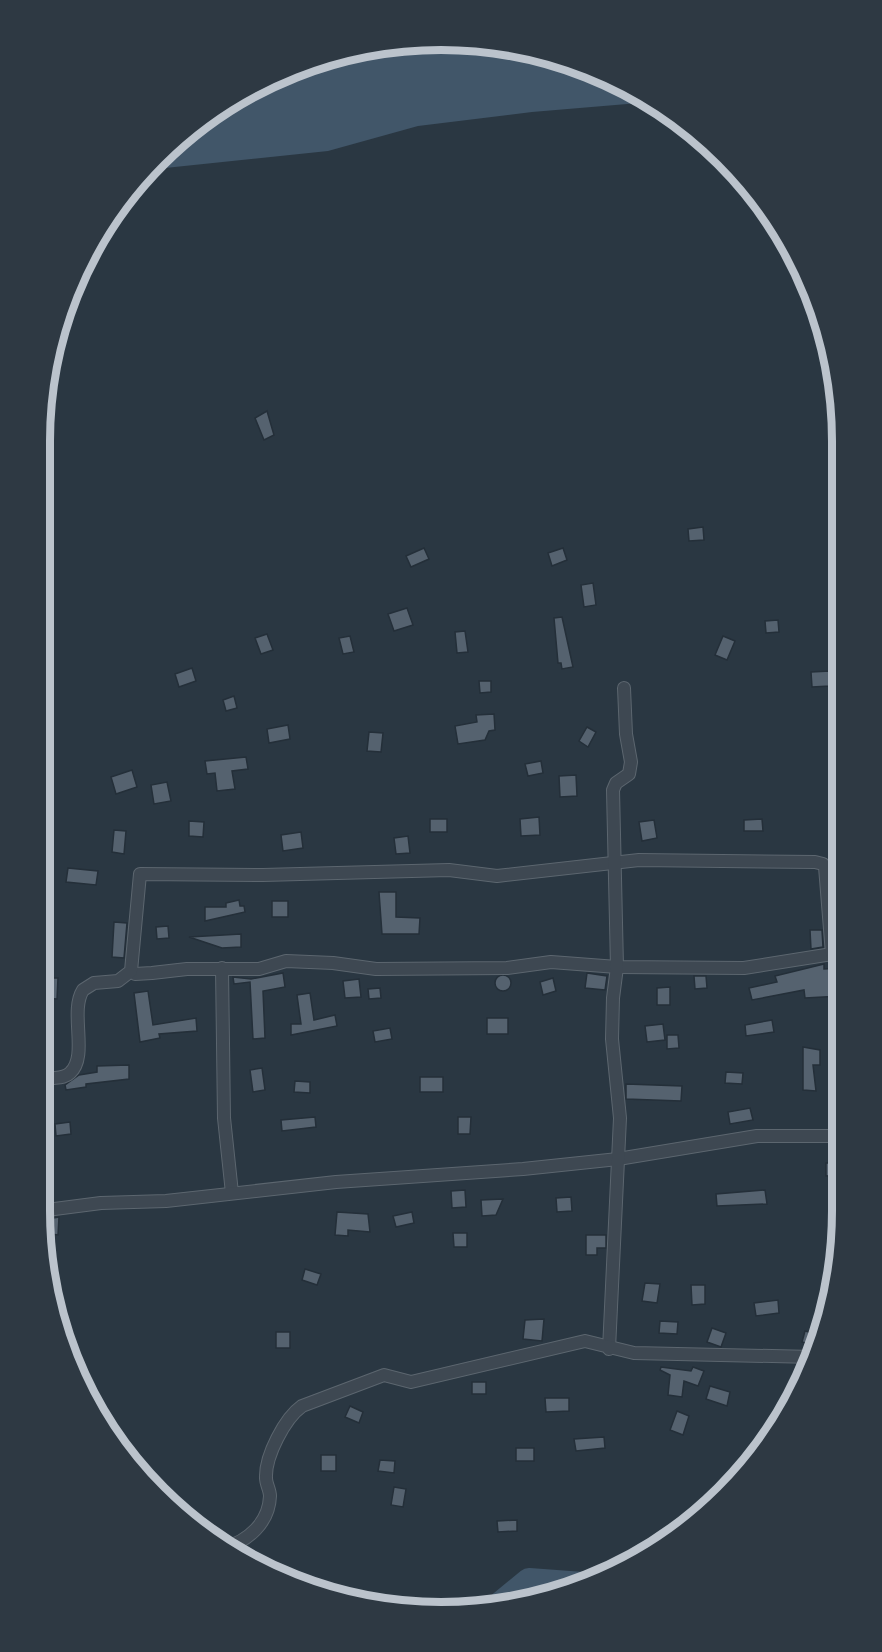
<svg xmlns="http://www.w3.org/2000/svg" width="882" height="1652" viewBox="0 0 882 1652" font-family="'Nunito Sans',sans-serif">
<rect width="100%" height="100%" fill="#2a3742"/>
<path fill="#415669" d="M 468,40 L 545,53 L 619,81 L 651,102 L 532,112 L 418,126 L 328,151 L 146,170 C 210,103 296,53 389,42 C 415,39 442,41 468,40 Z"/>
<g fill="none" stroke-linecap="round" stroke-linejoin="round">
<polyline stroke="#415669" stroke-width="26" points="501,1604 529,1581 583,1585"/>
</g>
<g fill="#55626f" stroke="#242f39" stroke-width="1.5">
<polygon points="267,411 274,435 264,440 255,418"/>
<polygon points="703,527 704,540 689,541 688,529"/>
<polygon points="424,548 429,559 411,567 406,556"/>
<polygon points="563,548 567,560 552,566 548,553"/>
<polygon points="593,583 596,605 584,607 581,585"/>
<polygon points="407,608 413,625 394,631 388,614"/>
<polygon points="562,617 573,667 562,669 561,663 558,663 554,618"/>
<polygon points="778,620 779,632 766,633 765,621"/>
<polygon points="465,631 468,652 457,653 455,632"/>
<polygon points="267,634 273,650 261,654 255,638"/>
<polygon points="350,636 354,652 343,654 339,638"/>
<polygon points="723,636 735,641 727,660 715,655"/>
<polygon points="192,668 196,681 179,687 175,674"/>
<polygon points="830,671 830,686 812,687 811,672"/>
<polygon points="479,681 491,681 491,692 480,693"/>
<polygon points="234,696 237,708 226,711 223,700"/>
<polygon points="494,714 495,730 489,731 485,740 458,744 455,726 477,722 476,715"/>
<polygon points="288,725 290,739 269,743 267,729"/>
<polygon points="587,727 596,732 588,747 579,741"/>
<polygon points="369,732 383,733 381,752 367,751"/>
<polygon points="246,757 248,769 232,771 235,789 217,791 215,773 207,774 205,761"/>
<polygon points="541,761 543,773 528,776 525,764"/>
<polygon points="132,770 137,787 116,794 111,777"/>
<polygon points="576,775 577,796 560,797 559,776"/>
<polygon points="167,782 171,801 154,804 151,785"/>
<polygon points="539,817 540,835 521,836 520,819"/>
<rect x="430" y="819" width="17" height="13"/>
<polygon points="762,819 763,831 744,831 744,820"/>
<polygon points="654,820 657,838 642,841 639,822"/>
<polygon points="189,821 204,822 203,837 189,836"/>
<polygon points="114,830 126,831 124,854 112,852"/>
<polygon points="301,832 303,848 283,851 281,835"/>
<polygon points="408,836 410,853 396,854 394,838"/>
<polygon points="68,868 98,871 96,885 66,882"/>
<polygon points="379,892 396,892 396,917 420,918 419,934 382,934"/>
<polygon points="239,900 240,906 244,906 245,912 205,921 205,907 226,907 226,903"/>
<rect x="272" y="901" width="16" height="16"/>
<polygon points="114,922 127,923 124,958 112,957"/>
<polygon points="168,926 169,938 157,939 156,927"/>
<polygon points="810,930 822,930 823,947 811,949"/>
<polygon points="241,934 241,947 222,948 189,937"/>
<polygon points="824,964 824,969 841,968 841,996 805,998 804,990 752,1000 749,988 777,982 775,976"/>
<polygon points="283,973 285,987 263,991 265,1038 253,1039 250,982 234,984 233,977 251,979"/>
<polygon points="587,973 607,976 605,990 585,988"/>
<circle cx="503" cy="983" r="8"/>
<polygon points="694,976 706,976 707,988 695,989"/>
<polygon points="44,978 58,978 57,999 43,998"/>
<polygon points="553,978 556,991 543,995 540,982"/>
<polygon points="359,979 361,997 345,998 343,981"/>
<polygon points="670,987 670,1005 657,1005 657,988"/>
<polygon points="380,988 381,998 369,999 368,989"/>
<polygon points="148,991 153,1025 196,1018 197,1031 159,1034 160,1038 140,1042 134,993"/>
<polygon points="310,993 314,1020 335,1015 337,1026 291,1035 291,1024 301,1024 297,995"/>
<rect x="487" y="1018" width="21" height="16"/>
<polygon points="49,1019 52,1030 39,1033 39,1021"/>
<polygon points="772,1020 774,1032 746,1036 745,1025"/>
<polygon points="663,1024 665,1040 647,1042 645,1026"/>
<polygon points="390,1028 392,1039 375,1042 373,1031"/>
<polygon points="667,1035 678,1035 679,1048 667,1049"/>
<polygon points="803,1047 820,1050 820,1065 813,1065 816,1091 803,1090"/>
<polygon points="129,1065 129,1079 86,1084 86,1087 66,1090 65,1085 79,1075 97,1072 97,1066"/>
<polygon points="262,1068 265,1090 253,1092 250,1070"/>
<polygon points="726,1072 743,1073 742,1084 725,1083"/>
<rect x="420" y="1077" width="23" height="15"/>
<polygon points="295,1081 310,1082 310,1093 294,1092"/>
<polygon points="626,1084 682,1086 681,1101 626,1099"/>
<polygon points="750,1108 753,1120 730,1124 728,1112"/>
<polygon points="315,1117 316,1127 282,1131 281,1120"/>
<polygon points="458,1117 471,1117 470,1134 458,1134"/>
<polygon points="70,1122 71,1134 56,1136 55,1124"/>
<polygon points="826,1163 842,1163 842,1175 826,1176"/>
<polygon points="465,1190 466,1207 452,1208 451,1191"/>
<polygon points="765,1190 767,1204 717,1206 716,1194"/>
<polygon points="571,1197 572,1211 557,1212 556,1198"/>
<polygon points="503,1199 496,1215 482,1216 481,1200"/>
<polygon points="337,1212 368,1214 370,1232 348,1230 348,1236 335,1235"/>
<polygon points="412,1212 414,1223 396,1227 393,1216"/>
<polygon points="59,1217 58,1235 44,1233 47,1219"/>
<polygon points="453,1233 467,1233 467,1247 454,1247"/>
<polygon points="586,1235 606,1235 606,1248 597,1248 597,1255 586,1255"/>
<polygon points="305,1269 321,1274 317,1285 302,1280"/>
<polygon points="645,1283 660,1284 657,1303 642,1301"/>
<polygon points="691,1285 705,1285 705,1304 692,1305"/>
<polygon points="778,1300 779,1313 756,1316 754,1303"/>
<polygon points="544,1319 542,1341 523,1339 525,1320"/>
<polygon points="660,1321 678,1322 677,1334 659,1333"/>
<polygon points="712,1328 726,1333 721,1347 707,1342"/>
<polygon points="805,1331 817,1334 814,1345 802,1342"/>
<rect x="276" y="1332" width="14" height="16"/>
<polygon points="661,1367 691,1371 693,1367 704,1371 698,1386 684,1381 682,1397 668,1395 670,1375 660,1370"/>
<rect x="472" y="1382" width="14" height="12"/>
<polygon points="710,1386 730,1392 727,1406 706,1399"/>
<polygon points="545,1398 569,1398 569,1411 546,1412"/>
<polygon points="350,1406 363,1412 359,1423 345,1417"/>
<polygon points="677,1411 689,1416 683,1435 670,1430"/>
<polygon points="604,1437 605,1448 576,1451 574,1439"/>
<rect x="516" y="1448" width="18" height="13"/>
<rect x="321" y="1455" width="15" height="16"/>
<polygon points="380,1460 395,1461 394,1473 378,1471"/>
<polygon points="394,1487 406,1489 403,1507 391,1505"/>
<polygon points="517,1520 517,1531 498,1532 497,1521"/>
</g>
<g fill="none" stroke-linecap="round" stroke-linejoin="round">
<g stroke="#5c666f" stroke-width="14">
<g id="minor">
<polyline points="222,968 224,1118 232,1193"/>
<polyline points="131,971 135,974 152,973 187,969 259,969 286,961 333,963 376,969 507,968 551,962 617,967 744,968 832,954"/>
<polyline points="39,1211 101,1203 166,1201 336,1182 523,1169 618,1159 757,1136 842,1136"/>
<path d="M 45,1211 L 43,1081 C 51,1076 63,1080 70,1073 C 89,1056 69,1012 83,990 L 94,983 L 118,981 L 131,971 L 140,874 L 263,875 L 449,870 L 497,876 L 639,860 L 815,862 L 823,864 L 825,867 L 832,954 L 836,960 L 841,959"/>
<polyline points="609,1349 620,1118 612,1039 613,998 617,967 613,790 616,783 629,774 631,762 626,734 624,688"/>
<path d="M 224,1548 C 248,1541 269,1523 270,1496 C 270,1490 266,1484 266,1478 C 265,1456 285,1418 302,1406 L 384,1375 L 411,1382 L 585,1341 L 634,1353 L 813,1357"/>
</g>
</g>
<use href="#minor" stroke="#3e4852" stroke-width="12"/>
</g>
<path d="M0 0H882V1652H0ZM441 50H441A391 391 0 0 1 832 441V1211A391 391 0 0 1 441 1602H441A391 391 0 0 1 50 1211V441A391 391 0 0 1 441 50Z" fill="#2e3943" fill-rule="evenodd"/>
<path fill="none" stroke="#bbc3cc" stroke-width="8" d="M441 50H441A391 391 0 0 1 832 441V1211A391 391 0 0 1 441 1602H441A391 391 0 0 1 50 1211V441A391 391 0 0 1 441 50Z"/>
</svg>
